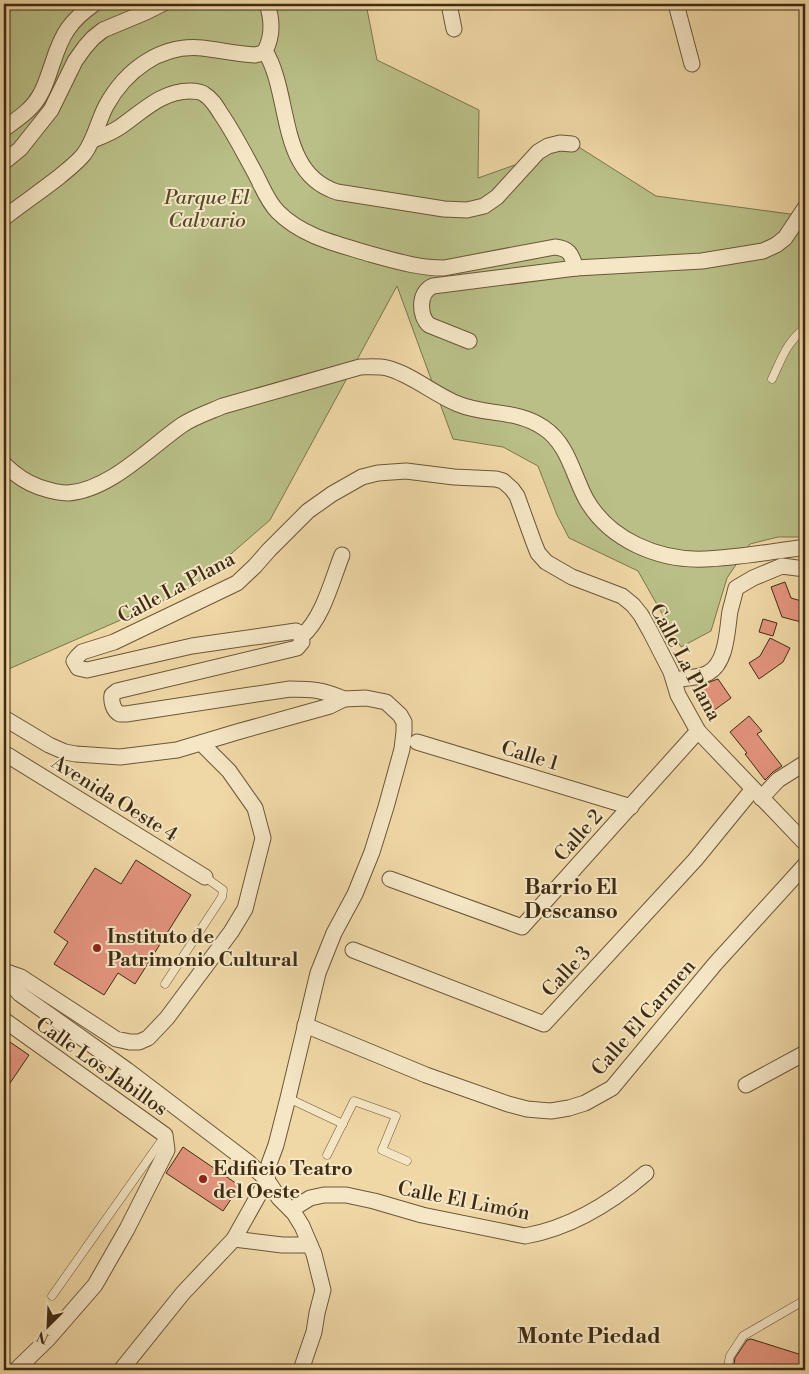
<svg xmlns="http://www.w3.org/2000/svg" width="809" height="1374" viewBox="0 0 809 1374" font-family="'Libre Bodoni',serif">
<rect width="100%" height="100%" fill="#f0d8a6"/>
<filter id="stains"><feTurbulence type="fractalNoise" baseFrequency=".004" numOctaves="4"/><feColorMatrix values="0 0 0 0 .2 0 0 0 0 .09 0 0 0 0 .02 0 0 0 .5 -.17"/></filter>
<radialGradient id="worn" r=".72"><stop offset=".6" stop-color="#630" stop-opacity="0"/><stop offset="1" stop-color="#630" stop-opacity=".3"/></radialGradient>
<polygon fill="#b9bf87" stroke="#7c754d" points="4,4 366,4 377,60 479,110 478,178 574,144 656,196 805,216 805,537 778,537 750,544 727,578 711,631 681,647 638,571 569,538 557,515 538,466 503,447 453,439 397,286 270,520 194,586 123,619 4,671"/>
<g fill="#e4947e" stroke="#3f2b13">
<polygon points="785,582 791,598 805,602 805,623 782,617 771,587"/>
<polygon points="763,619 777,623 773,636 759,632"/>
<polygon points="770,638 790,648 783,662 759,679 749,663 760,656"/>
<polygon points="718,679 731,698 709,714 692,690 698,686"/>
<polygon points="749,716 762,731 757,734 782,766 773,772 765,780 745,754 747,753 730,732"/>
<polygon points="136,860 191,895 135,984 118,973 104,995 54,964 68,942 54,932 95,868 121,884"/>
<polygon points="4,1038 29,1055 4,1092"/>
<polygon points="183,1147 240,1186 223,1211 166,1173"/>
<polygon points="751,1339 805,1356 805,1370 733,1370 735,1358 747,1340"/>
</g>
<g fill="none" stroke-linecap="round" stroke-linejoin="round">
<g stroke="#6b5638" stroke-width="9">
<g id="lane">
<path d="M 772,379 C 782,358 786,343 805,328"/>
<polyline points="165,984 222,897 223,890 205,877"/>
<polyline points="288,1098 343,1124"/>
<polyline points="327,1155 354,1101 396,1116 382,1150 407,1161"/>
<polyline points="52,1296 164,1137"/>
<polyline points="727,1370 730,1356 743,1336 805,1300"/>
</g>
</g>
<g stroke="#6b5638" stroke-width="17">
<g id="street">
<polyline points="449,4 454,29"/>
<polyline points="676,4 692,64"/>
<path d="M 265,51 C 292,95 277,173 337,192 L 444,209 L 467,210 L 484,206 L 497,197 L 538,152 L 548,146 L 560,143 L 572,144"/>
<path d="M 265,51 C 273,36 272,19 267,4"/>
<path d="M 4,129 C 17,119 32,110 40,95 C 46,85 49,73 53,62 C 62,34 70,21 94,4"/>
<path d="M 93,140 C 103,136 111,133 120,127 C 142,112 161,91 190,91 C 195,91 200,91 204,94 C 212,99 216,106 221,114 C 234,133 244,153 255,173 C 262,186 267,201 278,212 C 303,237 338,244 370,254 C 396,261 418,268 444,268 L 555,247 C 571,249 571,255 576,268"/>
<polyline points="4,162 20,149 51,110 75,61 85,47 93,38 103,30 146,12 162,4"/>
<path d="M 4,218 C 22,204 41,191 59,177 C 67,170 77,163 84,154 C 95,139 98,121 106,106 C 125,71 160,44 202,48 C 220,50 237,54 255,55 L 263,53 L 265,51"/>
<path d="M 469,341 L 429,325 C 419,316 418,292 433,286 L 576,268 L 702,261 L 763,251 L 776,245 L 785,238 L 805,208"/>
<path d="M 4,464 C 14,474 25,482 39,487 C 48,490 58,493 68,493 C 110,490 149,448 182,425 C 194,417 209,412 223,406 L 360,367 C 369,367 378,366 387,368 C 411,374 435,395 458,404 C 487,416 517,409 544,428 C 568,444 573,475 586,499 C 609,540 659,561 705,559 C 736,558 768,552 799,548 L 805,548"/>
<path d="M 302,636 C 323,618 332,580 342,555"/>
<path d="M 674,680 C 684,678 699,678 708,673 C 727,663 727,630 730,611 C 732,604 734,596 736,588 L 753,578 L 782,566 L 805,569"/>
<path d="M 344,699 C 323,690 313,689 290,689 L 126,714 L 120,714 C 113,711 111,701 112,695 L 117,691 L 297,648 L 302,642 L 300,633 L 296,631 L 192,646 L 87,670 L 78,668 L 74,661 L 77,657 L 82,652 L 114,642 L 237,583 L 255,566 L 269,550 L 308,511 L 332,494 L 362,477 L 378,473 L 406,471 L 454,477 L 496,479 L 503,481 L 512,489 L 517,496 L 534,543 L 538,553 L 546,562 L 572,577 L 622,596 L 633,605 L 641,615 L 650,631 L 671,672 L 678,695 L 698,731 L 805,843"/>
<polyline points="4,718 49,745 65,752 76,754 120,757 177,750 237,732 330,706 344,699 366,698 386,702 400,715 404,722 404,732 402,749 386,807 372,852 355,894 334,933 318,973 288,1098 276,1145 269,1164 267,1180 234,1239 183,1293 121,1370"/>
<polyline points="417,742 631,807"/>
<polyline points="4,753 205,877"/>
<polyline points="761,798 778,780 805,763"/>
<polyline points="390,879 522,927 698,731"/>
<polyline points="353,950 544,1024 695,860 753,789"/>
<polyline points="4,971 21,977 116,1039 130,1042 139,1042 148,1038 167,1018 231,932 245,909 263,838 255,808 229,771 201,743"/>
<polyline points="4,977 20,994 127,1070 248,1162 267,1180 279,1198 294,1213 302,1226 314,1254 323,1290 317,1313 314,1332 301,1370"/>
<polyline points="4,1020 165,1135 167,1150 127,1229 95,1285 48,1339 16,1370"/>
<polyline points="305,1025 426,1075 508,1104 527,1109 538,1110 551,1111 569,1108 585,1103 612,1088 715,964 805,865"/>
<polyline points="746,1085 805,1053"/>
<path d="M 291,1210 L 310,1198 L 324,1195 L 346,1195 L 374,1201 L 422,1215 L 525,1236 C 571,1228 611,1203 646,1173"/>
<polyline points="234,1239 282,1245 310,1245"/>
</g>
</g>
<use href="#lane" stroke="#f5e6c5" stroke-width="8"/>
<use href="#street" stroke="#f5e6c5" stroke-width="15"/>
</g>
<g fill="#8f2418" stroke="#f5e6c5" stroke-width="2">
<circle cx="97" cy="948" r="5"/>
<circle cx="203" cy="1179" r="5"/>
</g>
<g text-anchor="middle" stroke-width="4" stroke-linejoin="round" paint-order="stroke">
<g font-size="20" font-style="italic" fill="#57492a" stroke="#f5e6c5">
<text x="207" y="204">Parque El<tspan x="207" dy="23">Calvario</tspan></text>
</g>
<g font-size="20" fill="#3f2b13" stroke="#f5e6c5">
<text transform="translate(176 587) rotate(-28)" y="7">Calle La Plana</text>
<text transform="translate(686 662) rotate(62)" y="7">Calle La Plana</text>
<text transform="translate(530 755) rotate(17)" y="7">Calle 1</text>
<text transform="translate(115 798) rotate(32)" y="7">Avenida Oeste 4</text>
<text transform="translate(578 835) rotate(-48)" y="7">Calle 2</text>
<text transform="translate(566 971) rotate(-47)" y="7">Calle 3</text>
<text transform="translate(643 1017) rotate(-49)" y="7">Calle El Carmen</text>
<text transform="translate(102 1066) rotate(35)" y="7">Calle Los Jabillos</text>
<text transform="translate(464 1200) rotate(11)" y="7">Calle El Limón</text>
</g>
<g font-size="20" font-weight="bold" fill="#3f2b13" stroke="#f5e6c5" text-anchor="start">
<text x="107" y="943">Instituto de<tspan x="107" dy="23">Patrimonio Cultural</tspan></text>
<text x="213" y="1175">Edificio Teatro<tspan x="213" dy="23">del Oeste</tspan></text>
</g>
<g font-size="21" font-weight="bold" fill="#3f2b13" stroke="#f5e6c5">
<text x="571" y="894">Barrio El<tspan x="571" dy="24">Descanso</tspan></text>
</g>
<g font-size="22" font-weight="bold" fill="#3f2b13" stroke="#f5e6c5">
<text x="589" y="1343">Monte Piedad</text>
</g>
</g>
<rect width="809" height="1374" fill="none" stroke="#f0d8a6" stroke-width="20"/>
<rect x="5" y="5" width="799" height="1364" fill="none" stroke="#3f2b13" stroke-width="2.5"/>
<rect x="10" y="10" width="789" height="1354" fill="none" stroke="#3f2b13"/>
<g transform="translate(48 1326) rotate(204)" stroke="#f5e6c5" stroke-width="4" paint-order="stroke">
<path d="M0-4L9 19L0 12L-9 19Z" fill="#3f2b13"/>
<text y="-8" font-size="14" font-weight="bold" text-anchor="middle" fill="#3f2b13">N</text>
</g>
<rect width="100%" height="100%" filter="url(#stains)"/>
<rect width="100%" height="100%" fill="url(#worn)"/>
</svg>
